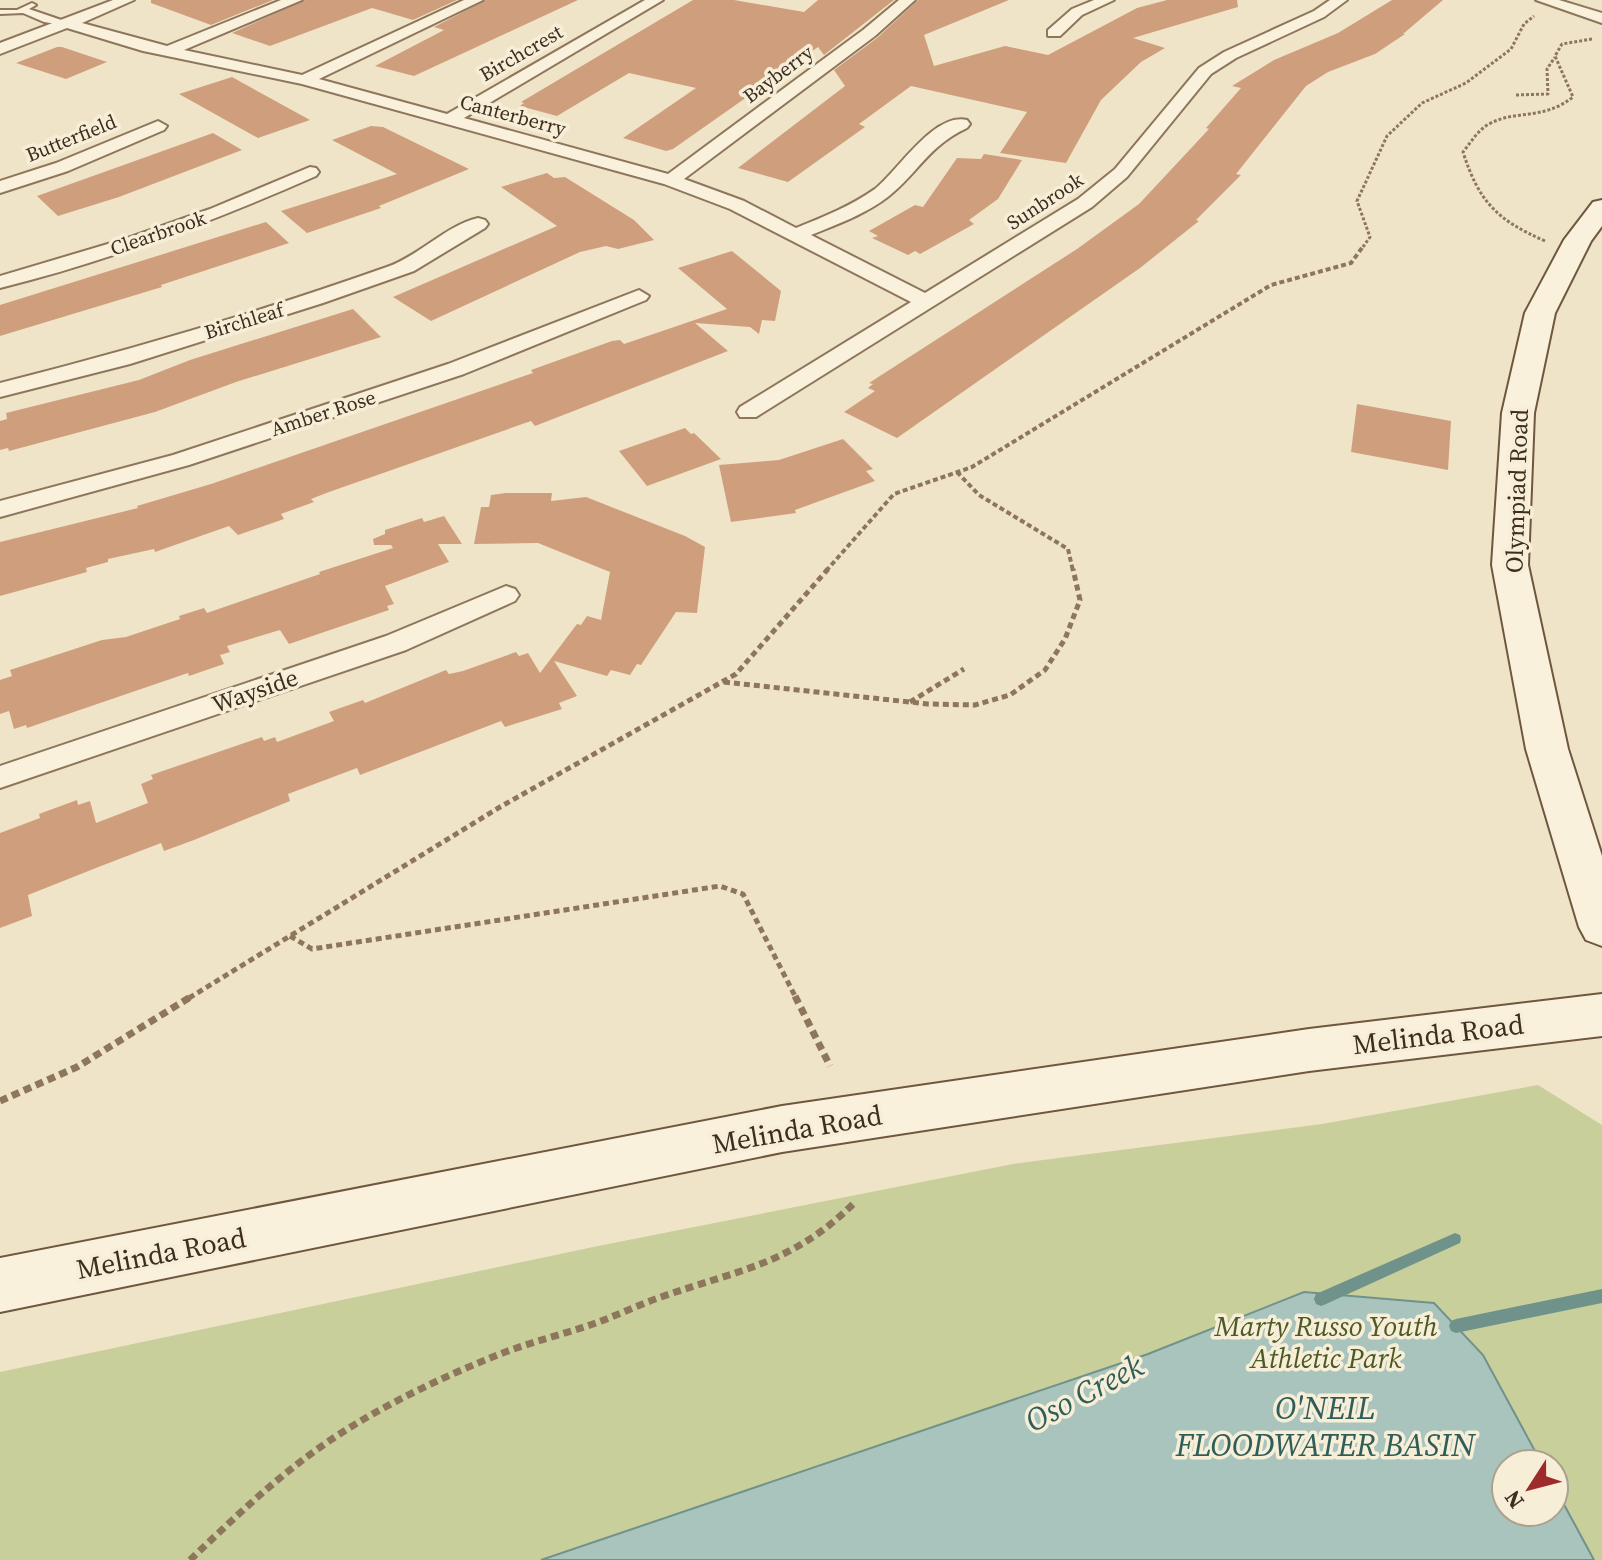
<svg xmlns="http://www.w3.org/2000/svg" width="1602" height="1560" viewBox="0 0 1602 1560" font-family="'Source Serif 4',serif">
<rect width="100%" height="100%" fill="#f0e4c8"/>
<path fill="#c9cf9b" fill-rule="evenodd" d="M 1538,1085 L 1602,1125 L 1602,1560 L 0,1560 L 0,1372 L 598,1246 L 1013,1164 L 1322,1124 ZM 1506,1464 L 1554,1464 L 1554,1512 L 1506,1512 Z"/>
<polygon fill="#a9c4bc" stroke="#6f938a" stroke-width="2" points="1304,1292 1434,1303 1483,1355 1542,1464 1506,1464 1506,1512 1554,1512 1554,1486 1594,1560 541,1560 1148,1354"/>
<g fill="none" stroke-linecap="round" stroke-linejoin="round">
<g fill="#6f938a" fill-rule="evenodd">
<polygon points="1455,1233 1460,1235 1461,1239 1460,1243 1326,1304 1321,1306 1316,1304 1314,1299 1316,1294"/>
<polygon points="1602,1289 1602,1303 1456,1333 1451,1331 1449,1326 1451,1321 1456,1319"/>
</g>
</g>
<g fill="#cf9f7d">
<polygon points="151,0 273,0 211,25 151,3"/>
<polygon points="305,0 457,0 413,20 372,8 270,46 232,33"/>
<polygon points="486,0 578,0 414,76 375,66 444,30 434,27"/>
<polygon points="693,0 734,0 804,12 818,0 894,0 824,55 818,47 673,149 666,151 623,138 696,88 629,73 557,116 520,106 524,103 521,102"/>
<polygon points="918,0 1009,0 924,35 934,66 1005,46 1048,55 1137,8 1167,0 1237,0 1238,7 1133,38 1165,48 1141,62 1101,100 1066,163 1000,153 1027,112 911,86 859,124 865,127 788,182 738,168 845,86 834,70 877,38"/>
<polygon points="1392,0 1443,0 1403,34 1405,34 1375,54 1328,72 1306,86 1236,174 1241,175 1196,220 1199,221 1140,268 897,438 844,412 875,391 868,388 873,384 869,383 1077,249 1139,204 1209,129 1206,128 1241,88 1232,86 1274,60 1338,33"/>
<polygon points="57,47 62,47 107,62 66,79 16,63"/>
<polygon points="232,77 310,120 258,138 179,94"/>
<polygon points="371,126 383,127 469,169 379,206 381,208 307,233 281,211 397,174 332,140"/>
<polygon points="213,133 242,150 119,197 58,216 37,196"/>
<polygon points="984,154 1022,160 998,199 969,220 974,224 920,254 915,251 908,255 872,238 878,236 869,231 915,205 923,207 957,158 981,159"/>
<polygon points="547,173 554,178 565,177 634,220 654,240 618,249 606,246 580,252 431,321 393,297 557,226 501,187"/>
<polygon points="266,222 289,243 161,285 162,287 0,336 0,305"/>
<polygon points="732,251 781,291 775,321 762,320 759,334 750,327 695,323 728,351 535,426 531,421 329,492 311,499 314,502 281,514 284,519 238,535 229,526 155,552 154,549 108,559 108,562 86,568 87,572 0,596 0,542 138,508 137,506 211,484 533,373 531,370 612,341 620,340 624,344 727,309 678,268"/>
<polygon points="353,309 381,337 236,382 155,412 9,451 8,448 0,450 0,421 7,419 6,413 139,380 190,360"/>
<polygon points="1357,404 1451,421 1448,470 1351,452"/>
<polygon points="685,428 691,434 694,433 721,459 647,486 619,451"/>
<polygon points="843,439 873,469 866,471 875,481 795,510 796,513 731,522 719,465 779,460"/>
<polygon points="506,493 552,493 551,501 586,497 685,536 705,547 697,613 676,612 641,665 637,664 630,675 611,670 607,676 554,661 577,696 559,703 562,709 505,727 501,721 360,775 357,768 288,794 290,801 194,840 164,851 161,843 101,866 28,895 32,916 0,928 0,833 40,818 39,814 77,800 78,805 90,801 96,823 148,803 141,784 153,779 151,775 262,737 264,741 275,737 277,742 334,721 329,712 363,700 365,703 446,670 449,674 463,671 516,652 519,656 528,653 540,673 577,624 581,625 587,616 601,620 610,572 538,543 474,544 481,507 489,507 491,495"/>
<polygon points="444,516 462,544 438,544 449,562 385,586 394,604 387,606 389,610 289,644 280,630 227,646 230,652 220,655 224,664 189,676 188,673 27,728 26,725 14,729 9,711 0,714 0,680 12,676 10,670 102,640 126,637 180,619 179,616 204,608 207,613 320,574 319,572 393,548 391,545 374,545 373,539 385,534 385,530 422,518 424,522"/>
</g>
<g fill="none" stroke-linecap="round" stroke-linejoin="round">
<g stroke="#8d765c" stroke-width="4">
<polygon id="service" points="32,3 36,5 29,9 73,24 69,26 44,22 23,13 0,14 0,10 17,10"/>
</g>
<g stroke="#8d765c" stroke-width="4">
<g id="minor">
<path d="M 113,0 L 134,0 L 82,23 L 167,46 L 281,0 L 302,0 L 184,50 L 302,75 L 464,0 L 483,0 L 319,79 L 447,114 L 645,0 L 663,0 L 464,118 L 668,174 L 863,30 L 899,0 L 915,0 L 875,36 L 684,179 L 744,201 L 796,228 C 823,217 851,206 875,189 C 898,171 934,112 967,120 L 970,124 L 967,128 C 927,147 920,171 889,196 C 866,214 838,224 811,235 L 925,293 L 1078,199 L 1115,169 L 1199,68 L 1224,52 L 1314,11 L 1330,0 L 1347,0 L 1324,17 L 1236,58 L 1211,74 L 1127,177 L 1092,207 L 756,417 L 740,417 L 737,412 L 740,407 L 911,302 L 730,209 L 664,184 L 302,84 L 143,51 L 67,28 L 0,54 L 0,43 Z"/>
<polygon points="1094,0 1114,0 1082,15 1060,36 1048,36 1048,30 1072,9"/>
<polygon points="1536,0 1559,0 1602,13 1602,23"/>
<polygon points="158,121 167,126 164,130 68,171 0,193 0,181 56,163"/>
<path d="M 310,167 L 316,168 L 319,172 L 316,176 C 214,221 109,261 0,288 L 0,276 L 128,238 L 210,209 Z"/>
<path d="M 478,218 L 485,220 L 488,224 L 485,228 L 414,271 L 323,303 L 130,364 L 0,397 L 0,383 C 131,350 260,312 387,267 C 419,256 445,226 478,218 Z"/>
<polygon points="639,290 649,296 646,300 464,374 189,465 0,517 0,501 173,455 448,364"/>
<polygon points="506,586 515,589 519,595 515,601 406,650 0,788 0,766 386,636"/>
</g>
</g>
<g stroke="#6f573f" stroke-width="4">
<g id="secondary">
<polygon points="1602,200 1602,226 1591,241 1555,313 1534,413 1528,565 1568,749 1602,856 1602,946 1586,940 1579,927 1526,749 1492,565 1502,413 1525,313 1564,240 1593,202"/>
<polygon points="1602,994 1602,1036 1309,1071 782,1152 0,1312 0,1258 782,1106 1309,1029"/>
</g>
</g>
<g stroke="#8d765c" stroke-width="3" stroke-dasharray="3 2" stroke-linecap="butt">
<polyline points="1516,95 1548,94 1547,69 1555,57"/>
<path d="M 1545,241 C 1497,220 1479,202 1463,152 C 1471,142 1478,130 1489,124 C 1517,109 1542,121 1573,97 L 1555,56 L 1562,44 L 1592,39"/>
<polyline points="1363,247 1370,237 1357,201 1387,136 1422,103 1466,83 1511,49 1524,24 1534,16"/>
</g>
<g stroke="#8d765c" stroke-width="4" stroke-dasharray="5 3" stroke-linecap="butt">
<polyline points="957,472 979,495 1068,549 1073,571"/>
<polyline points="826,571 894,494 972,467 1271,285 1351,263 1364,245"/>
</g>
<g stroke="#8d765c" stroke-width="5" stroke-dasharray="6 4" stroke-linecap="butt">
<polyline points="724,682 928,704 975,705 1010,695 1045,670 1065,639 1080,600 1073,569"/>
<polyline points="910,702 964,669"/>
<polyline points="290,936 312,949 720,886 743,894 796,998"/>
<polyline points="189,998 500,807 736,674 828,569"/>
</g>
<g stroke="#8d765c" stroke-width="7" stroke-dasharray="8 5" stroke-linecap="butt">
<polyline points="795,996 830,1066"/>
<polyline points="0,1101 77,1067 192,996"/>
<path d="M 190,1560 C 228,1524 266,1487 308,1456 C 364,1414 431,1382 495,1356 C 527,1343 561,1335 593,1324 C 616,1316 638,1305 661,1297 C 738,1270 793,1264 854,1203"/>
</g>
<use href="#service" fill="#faf1dc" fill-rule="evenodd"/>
<use href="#minor" fill="#faf1dc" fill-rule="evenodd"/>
<use href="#secondary" fill="#faf1dc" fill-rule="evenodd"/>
</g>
<g text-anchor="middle" stroke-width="7" stroke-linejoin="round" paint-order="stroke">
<g font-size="20" fill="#3d2e20" stroke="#f7eed8">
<text transform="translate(521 53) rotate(-30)" y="7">Birchcrest</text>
<text transform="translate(778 74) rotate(-37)" y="7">Bayberry</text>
<text transform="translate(513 115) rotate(15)" y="7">Canterberry</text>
<text transform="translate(71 138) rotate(-22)" y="7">Butterfield</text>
<text transform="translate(1045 201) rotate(-33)" y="7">Sunbrook</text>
<text transform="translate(158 233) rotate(-19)" y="7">Clearbrook</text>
<text transform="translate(244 321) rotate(-17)" y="7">Birchleaf</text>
<text transform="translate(323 413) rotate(-18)" y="7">Amber Rose</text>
</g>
<g font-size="24" fill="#3d2e20" stroke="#f7eed8">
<text transform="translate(1517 491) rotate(-88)" y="8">Olympiad Road</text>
<text transform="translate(255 691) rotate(-19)" y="8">Wayside</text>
</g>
<g font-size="28" fill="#3d2e20" stroke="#f7eed8">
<text transform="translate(1438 1034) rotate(-7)" y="10">Melinda Road</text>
<text transform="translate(797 1129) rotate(-10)" y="10">Melinda Road</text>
<text transform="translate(161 1253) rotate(-11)" y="10">Melinda Road</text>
</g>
<g font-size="28" font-style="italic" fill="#4d5a26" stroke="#f7eed8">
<text x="1326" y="1336">Marty Russo Youth<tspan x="1326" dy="32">Athletic Park</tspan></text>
</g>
<g font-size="32" font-style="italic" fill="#2f5d5a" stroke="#f7eed8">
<text transform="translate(1084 1393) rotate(-28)" y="11">Oso Creek</text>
<text x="1325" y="1419">O'NEIL<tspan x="1325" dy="37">FLOODWATER BASIN</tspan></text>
</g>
</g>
<g transform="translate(1530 1488) rotate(234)"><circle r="38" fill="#f7eed8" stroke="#ada18e" stroke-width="2"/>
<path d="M0-6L14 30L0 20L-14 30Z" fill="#9e2a2b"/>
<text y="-12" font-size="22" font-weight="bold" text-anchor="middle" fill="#3d2e20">N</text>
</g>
</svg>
